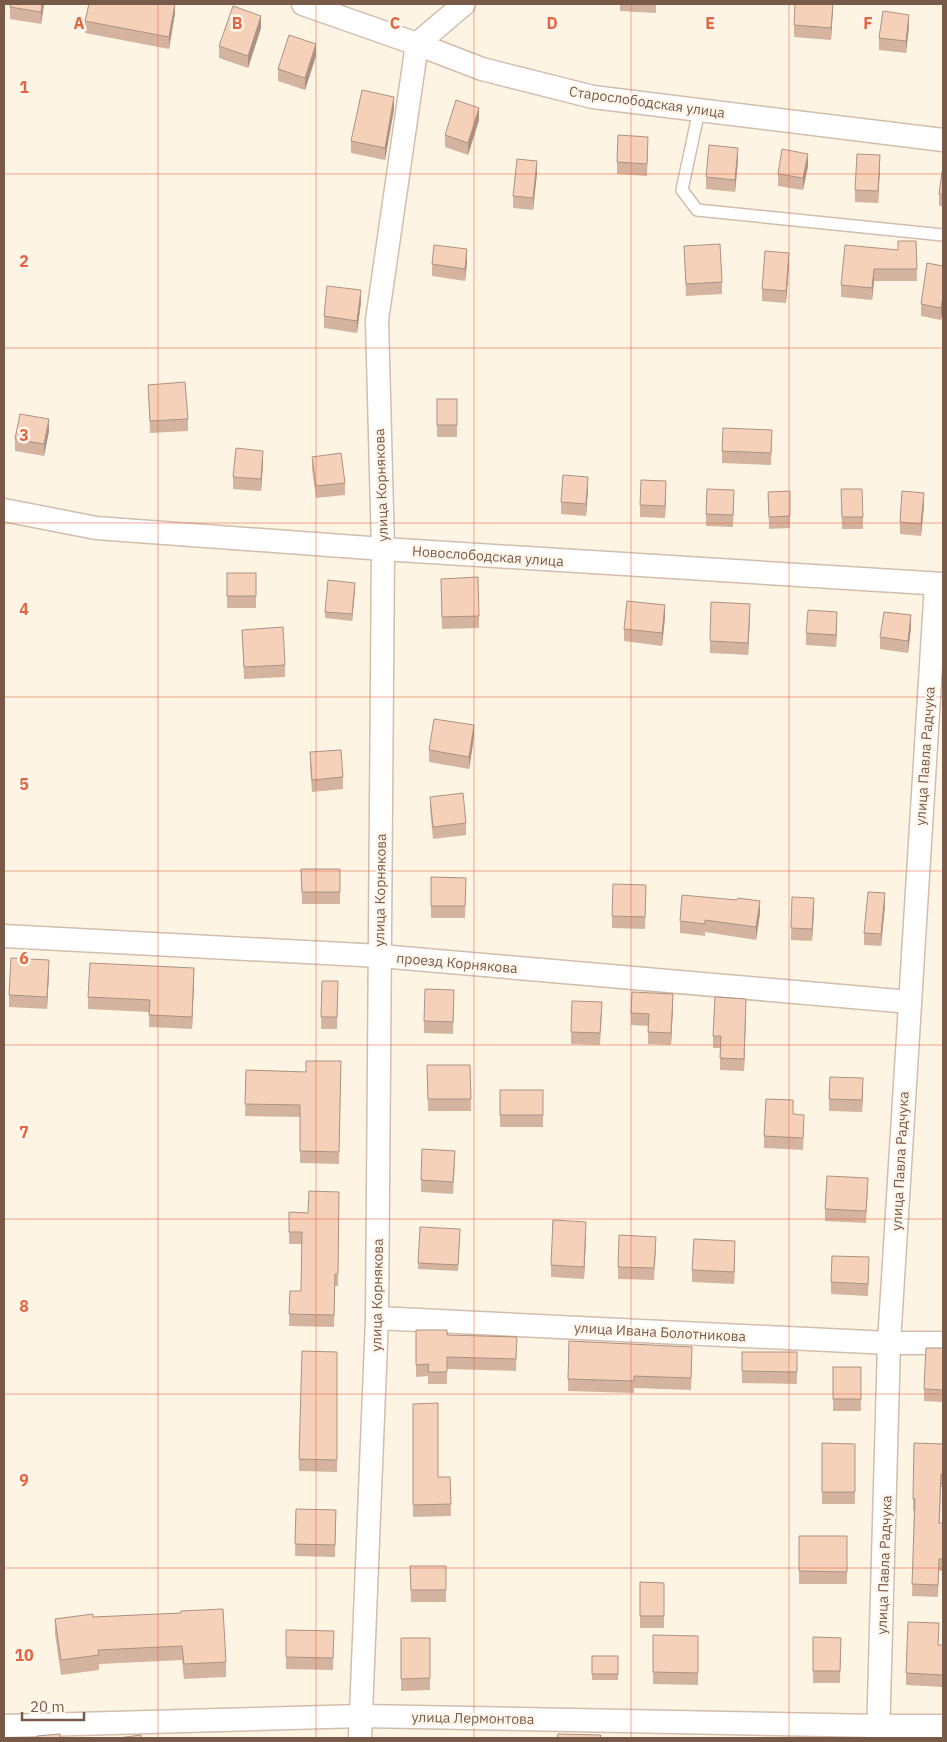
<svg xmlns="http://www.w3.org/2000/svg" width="947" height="1742" viewBox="0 0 947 1742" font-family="'IBM Plex Sans',sans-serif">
<rect width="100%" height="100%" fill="#fef4e4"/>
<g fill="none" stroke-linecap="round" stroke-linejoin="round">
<g stroke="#d3bdac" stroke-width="14">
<polyline id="lane" points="699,110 682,190 697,210 943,235"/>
</g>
<g stroke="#d3bdac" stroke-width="25">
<g id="street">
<polyline points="303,4 417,44 482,69 593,97 943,140"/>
<polyline points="4,510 96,528 383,549 943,584"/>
<polyline points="4,936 380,956 910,1002"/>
<polyline points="377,1318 889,1343 943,1343"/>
<polyline points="4,1726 362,1716 879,1726 943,1726"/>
<polyline points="360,1738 377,1318 383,549 377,320 417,44 464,4"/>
<polyline points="878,1738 889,1343 936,584"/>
</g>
</g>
<use href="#lane" stroke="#fff" stroke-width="11"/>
<use href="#street" stroke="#fff" stroke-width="22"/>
</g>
<g fill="#d4b49f">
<polygon points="44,4 41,24 10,19 10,7"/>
<polygon points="175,4 175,13 169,49 85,33 85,21"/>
<polygon points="620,4 656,4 656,13 620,11"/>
<polygon points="833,4 831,40 794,37 794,25"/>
<polygon points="909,27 906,53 879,50 879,38"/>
<polygon points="261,28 248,68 219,58 219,46"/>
<polygon points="316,56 305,90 278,81 278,69"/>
<polygon points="394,109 385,160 351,153 351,141"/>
<polygon points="479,120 468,155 445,147 445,135"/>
<polygon points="648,149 647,176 617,174 617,162"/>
<polygon points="738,160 735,192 706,189 706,177"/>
<polygon points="808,166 803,190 778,186 778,174"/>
<polygon points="880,167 878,203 855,202 855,190"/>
<polygon points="943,172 943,206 939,206 939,194"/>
<polygon points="537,173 533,210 513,208 513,196"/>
<polygon points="916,241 917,281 874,281 872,300 841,297 841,285 898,250"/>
<polygon points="684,246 722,282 722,294 686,296"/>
<polygon points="467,262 465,281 432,276 432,264"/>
<polygon points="789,265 786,303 762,301 762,289"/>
<polygon points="943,266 943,308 941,320 921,316 921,304"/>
<polygon points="361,302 357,333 324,328 324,316"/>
<polygon points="148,385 188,419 188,431 150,433"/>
<rect x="437" y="399" width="20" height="38"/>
<polygon points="49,431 44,456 15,451 15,439"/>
<polygon points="772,442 771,465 722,463 722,451"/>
<polygon points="312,457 345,483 345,495 316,498 312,469"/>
<polygon points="263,463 261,491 233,489 233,477"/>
<polygon points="588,489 586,516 561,514 561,502"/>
<polygon points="841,489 863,517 863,529 842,529"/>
<polygon points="790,491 790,528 769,529 768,492"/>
<polygon points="666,493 665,518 640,517 640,505"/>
<polygon points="734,502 733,527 706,526 706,514"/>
<polygon points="924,505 921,536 900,534 900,522"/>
<rect x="227" y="573" width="29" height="35"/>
<polygon points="441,579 479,616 479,628 442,629"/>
<polygon points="355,589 352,621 325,618 325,612"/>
<polygon points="750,616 748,655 710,653 710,641"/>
<polygon points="665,617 662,646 624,641 624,629"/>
<polygon points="837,624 836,647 806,645 806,633"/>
<polygon points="911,627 908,653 880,649 880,637"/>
<polygon points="242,630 285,665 285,677 244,679"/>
<polygon points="474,737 469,769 429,762 429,750"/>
<polygon points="310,752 343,777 343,789 312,792 310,765"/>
<polygon points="430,797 466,823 466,835 433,839 430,809"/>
<polygon points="301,869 340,869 340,904 302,904"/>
<polygon points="431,877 466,878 465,918 431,918"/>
<polygon points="646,897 645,929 612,928 612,916"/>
<polygon points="885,905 881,946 864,945 864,933"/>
<polygon points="814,910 812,941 791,940 791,928"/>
<polygon points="760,913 756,940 705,932 705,936 680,933 680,921"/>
<polygon points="49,972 47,1009 9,1007 9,995"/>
<polygon points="194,980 192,1029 149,1027 149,1012 88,1009 88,997"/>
<polygon points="322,981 338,981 337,1029 321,1029"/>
<polygon points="454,1002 453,1034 424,1033 424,1021"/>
<polygon points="673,1006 671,1045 648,1044 648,1026 631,1025 631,1013"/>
<polygon points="746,1011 744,1071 720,1070 720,1048 713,1048 713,1036"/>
<polygon points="602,1014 600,1045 571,1044 571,1032"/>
<polygon points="341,1061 339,1164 300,1163 300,1117 245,1116 246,1070 306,1072"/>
<polygon points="427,1065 470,1065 471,1111 428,1111"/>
<rect x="500" y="1090" width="43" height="37"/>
<polygon points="863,1090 862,1112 829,1111 829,1099"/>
<polygon points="793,1114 804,1127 803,1150 764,1148 764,1136"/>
<polygon points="455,1163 453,1194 421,1192 421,1180"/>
<polygon points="868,1190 866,1223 825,1221 825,1209"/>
<polygon points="339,1192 338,1286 335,1286 334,1327 289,1326 290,1291 301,1291 302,1244 289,1244 289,1212 308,1213"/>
<polygon points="420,1227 460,1235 458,1271 418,1269"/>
<polygon points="586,1234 584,1279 551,1277 551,1265"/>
<polygon points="656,1249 654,1280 618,1279 618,1267"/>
<polygon points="735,1253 734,1284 692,1282 692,1270"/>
<polygon points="869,1270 868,1296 831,1294 831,1282"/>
<polygon points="416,1330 447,1335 517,1337 516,1371 447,1369 447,1384 428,1384 428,1376 416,1377"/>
<polygon points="943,1348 943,1402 924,1401 924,1389"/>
<polygon points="337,1352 337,1472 299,1471 299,1459"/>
<polygon points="742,1352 797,1352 797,1384 742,1383"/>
<polygon points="692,1359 691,1390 634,1388 634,1393 568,1391 568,1379"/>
<rect x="833" y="1367" width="28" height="44"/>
<polygon points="413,1404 438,1477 450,1477 451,1516 413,1517"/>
<polygon points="822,1443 855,1444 855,1504 822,1504"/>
<polygon points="943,1444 943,1487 941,1487 940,1523 943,1523 943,1571 939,1571 938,1597 912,1596 914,1511 913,1511 913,1499"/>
<polygon points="296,1509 336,1510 335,1557 295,1556"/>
<rect x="799" y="1536" width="48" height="48"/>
<polygon points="410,1566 446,1566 446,1602 411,1602"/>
<polygon points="640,1582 664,1583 664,1628 640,1628"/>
<polygon points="181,1613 226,1662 226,1677 184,1679 182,1660 99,1664 99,1670 61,1675 55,1634 55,1619"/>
<polygon points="286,1630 334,1631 333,1670 286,1669"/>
<polygon points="653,1635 698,1636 698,1685 653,1684"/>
<polygon points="813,1637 841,1638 840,1683 813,1683"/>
<polygon points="401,1638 430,1638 430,1690 401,1691"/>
<polygon points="943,1645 943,1687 906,1685 906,1673"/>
<rect x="592" y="1656" width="26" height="24"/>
</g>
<g fill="#ac9282">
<polygon points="42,4 44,4 41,24 41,12"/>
<polygon points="175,4 175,13 169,49 169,37"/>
<polygon points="833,4 833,10 831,40 831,28"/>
<polygon points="909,15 909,27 906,53 906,41"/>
<polygon points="261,16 261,28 248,68 248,56"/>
<polygon points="316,44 316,56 305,90 305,78"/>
<polygon points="394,97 394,109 385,160 385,148"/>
<polygon points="479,108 479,120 468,155 468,143"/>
<polygon points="738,148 738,160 735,192 735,180"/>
<polygon points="808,154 808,166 803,190 803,178"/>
<polygon points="880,155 880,167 878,203 878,191"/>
<polygon points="537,161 537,173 533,210 533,198"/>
<polygon points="467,249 467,262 465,281 465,269"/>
<polygon points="789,253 789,265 786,303 786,291"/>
<polygon points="874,269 874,281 872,300 872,288"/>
<polygon points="361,290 361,302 357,333 357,321"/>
<polygon points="943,296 943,308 941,320 941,308"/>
<polygon points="49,419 49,431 44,456 44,444"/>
<polygon points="263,451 263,463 261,491 261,479"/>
<polygon points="588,477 588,489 586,516 586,504"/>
<polygon points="666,481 666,493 665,518 665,506"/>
<polygon points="924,493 924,505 921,536 921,524"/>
<polygon points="355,583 355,589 352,621 352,614"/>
<polygon points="750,604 750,616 748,655 748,643"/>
<polygon points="665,605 665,617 662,646 662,633"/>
<polygon points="837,612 837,624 836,647 836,635"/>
<polygon points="911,615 911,627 908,653 908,641"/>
<polygon points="474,725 474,737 469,769 469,757"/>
<polygon points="885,893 885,905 881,946 881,934"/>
<polygon points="814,898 814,910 812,941 812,929"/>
<polygon points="760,901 760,913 756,940 756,927"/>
<polygon points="49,960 49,972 47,1009 47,997"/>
<polygon points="194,968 194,980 192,1029 192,1017"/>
<polygon points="673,994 673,1006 671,1045 671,1033"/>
<polygon points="746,999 746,1011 744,1071 744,1059"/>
<polygon points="863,1078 863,1090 862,1112 862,1100"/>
<polygon points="586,1222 586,1234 584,1279 584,1267"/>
<polygon points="735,1241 735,1253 734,1284 734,1272"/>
</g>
<g fill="#f6d1b9" stroke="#ac9282">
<polygon points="11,4 42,4 41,12 10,7"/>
<polygon points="89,4 175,4 169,37 85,21"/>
<polygon points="795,4 833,4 831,28 794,25"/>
<polygon points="233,6 261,16 248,56 219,46"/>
<polygon points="883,11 909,15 906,41 879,38"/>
<polygon points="289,35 316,44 305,78 278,69"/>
<polygon points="362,90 394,97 385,148 351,141"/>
<polygon points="456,100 479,108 468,143 445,135"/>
<polygon points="618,135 648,137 647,164 617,162"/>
<polygon points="709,145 738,148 735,180 706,177"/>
<polygon points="782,149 808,154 803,178 778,174"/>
<polygon points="857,154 880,155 878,191 855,190"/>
<polygon points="517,159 537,161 533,198 513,196"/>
<polygon points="942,172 943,172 943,194 939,194"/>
<polygon points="898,241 916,241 917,269 874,269 872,288 841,285 845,245 898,250"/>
<polygon points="720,244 722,282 686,284 684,246"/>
<polygon points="434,245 467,249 465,269 432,264"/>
<polygon points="765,251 789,253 786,291 762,289"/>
<polygon points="927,263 943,266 943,296 941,308 921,304"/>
<polygon points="327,286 361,290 357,321 324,316"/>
<polygon points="185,382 188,419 150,421 148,385"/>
<rect x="437" y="399" width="20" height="26"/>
<polygon points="20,414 49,419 44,444 15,439"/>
<polygon points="723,428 772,430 771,453 722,451"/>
<polygon points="236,448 263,451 261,479 233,477"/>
<polygon points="341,453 345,483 316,486 312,457"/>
<polygon points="563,475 588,477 586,504 561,502"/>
<polygon points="641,480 666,481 665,506 640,505"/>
<polygon points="707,489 734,490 733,515 706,514"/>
<polygon points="841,489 862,489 863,517 842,517"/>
<polygon points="790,491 790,516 769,517 768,492"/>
<polygon points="902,491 924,493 921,524 900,522"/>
<rect x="227" y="573" width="29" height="23"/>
<polygon points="478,577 479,616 442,617 441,579"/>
<polygon points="328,580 355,583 352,614 325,612"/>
<polygon points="627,601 665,605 662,633 624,629"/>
<polygon points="711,602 750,604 748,643 710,641"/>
<polygon points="808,610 837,612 836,635 806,633"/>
<polygon points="884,612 911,615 908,641 880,637"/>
<polygon points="283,627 285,665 244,667 242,630"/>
<polygon points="434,719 474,725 469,757 429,750"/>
<polygon points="341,750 343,777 312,780 310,752"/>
<polygon points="463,793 466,823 433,827 430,797"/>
<polygon points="301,869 340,869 340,892 302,892"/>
<polygon points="431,877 466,878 465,906 431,906"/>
<polygon points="613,884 646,885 645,917 612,916"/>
<polygon points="868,892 885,893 881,934 864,933"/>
<polygon points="682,895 737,900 738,898 760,901 756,927 705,920 705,924 680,921"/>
<polygon points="792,897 814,898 812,929 791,928"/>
<polygon points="11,958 49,960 47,997 9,995"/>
<polygon points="90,963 194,968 192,1017 149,1015 150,1000 88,997"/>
<polygon points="322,981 338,981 337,1017 321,1017"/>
<polygon points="425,989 454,990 453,1022 424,1021"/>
<polygon points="632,992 673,994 671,1033 648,1032 649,1014 631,1013"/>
<polygon points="715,997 746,999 744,1059 720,1058 721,1036 713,1036"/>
<polygon points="572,1001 602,1002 600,1033 571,1032"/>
<polygon points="306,1061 341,1061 339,1152 300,1151 300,1105 245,1104 246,1070 306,1072"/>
<polygon points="427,1065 470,1065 471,1099 428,1099"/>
<polygon points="830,1077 863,1078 862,1100 829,1099"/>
<rect x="500" y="1090" width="43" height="25"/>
<polygon points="766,1099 793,1100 793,1114 804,1115 803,1138 764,1136"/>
<polygon points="422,1149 455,1151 453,1182 421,1180"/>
<polygon points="827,1176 868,1178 866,1211 825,1209"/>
<polygon points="309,1191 339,1192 338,1274 335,1274 334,1315 289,1314 290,1291 301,1291 302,1232 289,1232 289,1212 308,1213"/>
<polygon points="553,1220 586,1222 584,1267 551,1265"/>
<polygon points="420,1227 460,1229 458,1265 418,1263"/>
<polygon points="619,1235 656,1237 654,1268 618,1267"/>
<polygon points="694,1239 735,1241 734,1272 692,1270"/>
<polygon points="832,1256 869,1257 868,1284 831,1282"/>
<polygon points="416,1330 447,1330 447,1335 517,1337 516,1359 447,1357 447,1372 428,1372 429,1364 416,1365"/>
<polygon points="569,1341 692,1347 691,1378 634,1376 634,1381 568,1379"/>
<polygon points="926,1348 943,1348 943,1390 924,1389"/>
<polygon points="302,1351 337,1352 337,1460 299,1459"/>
<polygon points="742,1352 797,1352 797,1372 742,1371"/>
<rect x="833" y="1367" width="28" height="32"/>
<polygon points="438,1403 438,1477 450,1477 451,1504 413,1505 413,1404"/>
<polygon points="822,1443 855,1444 855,1492 822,1492"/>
<polygon points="914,1443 943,1444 943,1475 941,1474 939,1523 943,1523 943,1559 939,1559 938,1585 912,1584 915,1499 913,1499"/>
<polygon points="296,1509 336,1510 335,1545 295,1544"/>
<polygon points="799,1536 847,1536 847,1572 799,1571"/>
<polygon points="410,1566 446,1566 446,1590 411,1590"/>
<polygon points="640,1582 664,1583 664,1616 640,1616"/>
<polygon points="223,1609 226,1662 184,1664 182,1646 98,1650 99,1655 61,1660 55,1619 93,1614 93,1617 181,1613 181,1611"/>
<polygon points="908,1622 939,1623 938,1645 943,1645 943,1675 906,1673"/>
<polygon points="286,1630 334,1631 333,1658 286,1657"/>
<polygon points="653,1635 698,1636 698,1673 653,1672"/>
<polygon points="813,1637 841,1638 840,1671 813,1671"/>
<polygon points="401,1638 430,1638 430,1678 401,1679"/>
<rect x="592" y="1656" width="26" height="18"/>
<polygon points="60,1734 60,1738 37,1738 37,1736"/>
<polygon points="558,1734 601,1735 600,1738 557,1738"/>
<polygon points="141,1735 141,1738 118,1738"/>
</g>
<path fill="none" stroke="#e56541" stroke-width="1" stroke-opacity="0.55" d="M 158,4 L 158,1738M 316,4 L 316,1738M 474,4 L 474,1738M 631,4 L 631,1738M 789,4 L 789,1738M 4,174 L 943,174M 4,348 L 943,348M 4,523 L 943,523M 4,697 L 943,697M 4,871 L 943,871M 4,1045 L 943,1045M 4,1219 L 943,1219M 4,1394 L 943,1394M 4,1568 L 943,1568"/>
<g text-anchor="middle" stroke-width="5" stroke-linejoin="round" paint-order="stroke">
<g font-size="14" fill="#795947" stroke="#fff7ec">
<text transform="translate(647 102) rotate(8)" y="5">Старослободская улица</text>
<text transform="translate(381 485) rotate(-92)" y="5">улица Корнякова</text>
<text transform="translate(488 556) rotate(4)" y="5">Новослободская улица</text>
<text transform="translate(925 756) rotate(-86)" y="5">улица Павла Радчука</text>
<text transform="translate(380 890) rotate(-89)" y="5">улица Корнякова</text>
<text transform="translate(457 963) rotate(5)" y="5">проезд Корнякова</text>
<text transform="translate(900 1161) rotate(-87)" y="5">улица Павла Радчука</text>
<text transform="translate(377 1295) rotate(-89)" y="5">улица Корнякова</text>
<text transform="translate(660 1332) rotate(3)" y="5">улица Ивана Болотникова</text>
<text transform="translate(884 1565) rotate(-88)" y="5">улица Павла Радчука</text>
<text transform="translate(473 1718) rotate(1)" y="5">улица Лермонтова</text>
</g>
</g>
<g font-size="16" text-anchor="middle" font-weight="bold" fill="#e56541" stroke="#fff7ec" stroke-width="5" stroke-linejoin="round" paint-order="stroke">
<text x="79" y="29">A</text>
<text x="237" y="29">B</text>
<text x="395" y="29">C</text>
<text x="552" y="29">D</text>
<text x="710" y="29">E</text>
<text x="868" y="29">F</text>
<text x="24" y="93">1</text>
<text x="24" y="267">2</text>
<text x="24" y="441">3</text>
<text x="24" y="615">4</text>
<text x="24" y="790">5</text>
<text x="24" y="964">6</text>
<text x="24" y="1138">7</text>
<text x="24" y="1312">8</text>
<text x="24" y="1486">9</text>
<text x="24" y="1661">10</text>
</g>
<rect width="947" height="1742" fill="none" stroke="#795947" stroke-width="10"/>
<path d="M22 1712v8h62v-8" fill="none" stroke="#795947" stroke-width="2.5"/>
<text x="30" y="1712" font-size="15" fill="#795947" stroke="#fff7ec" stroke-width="4" paint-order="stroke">20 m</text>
</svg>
